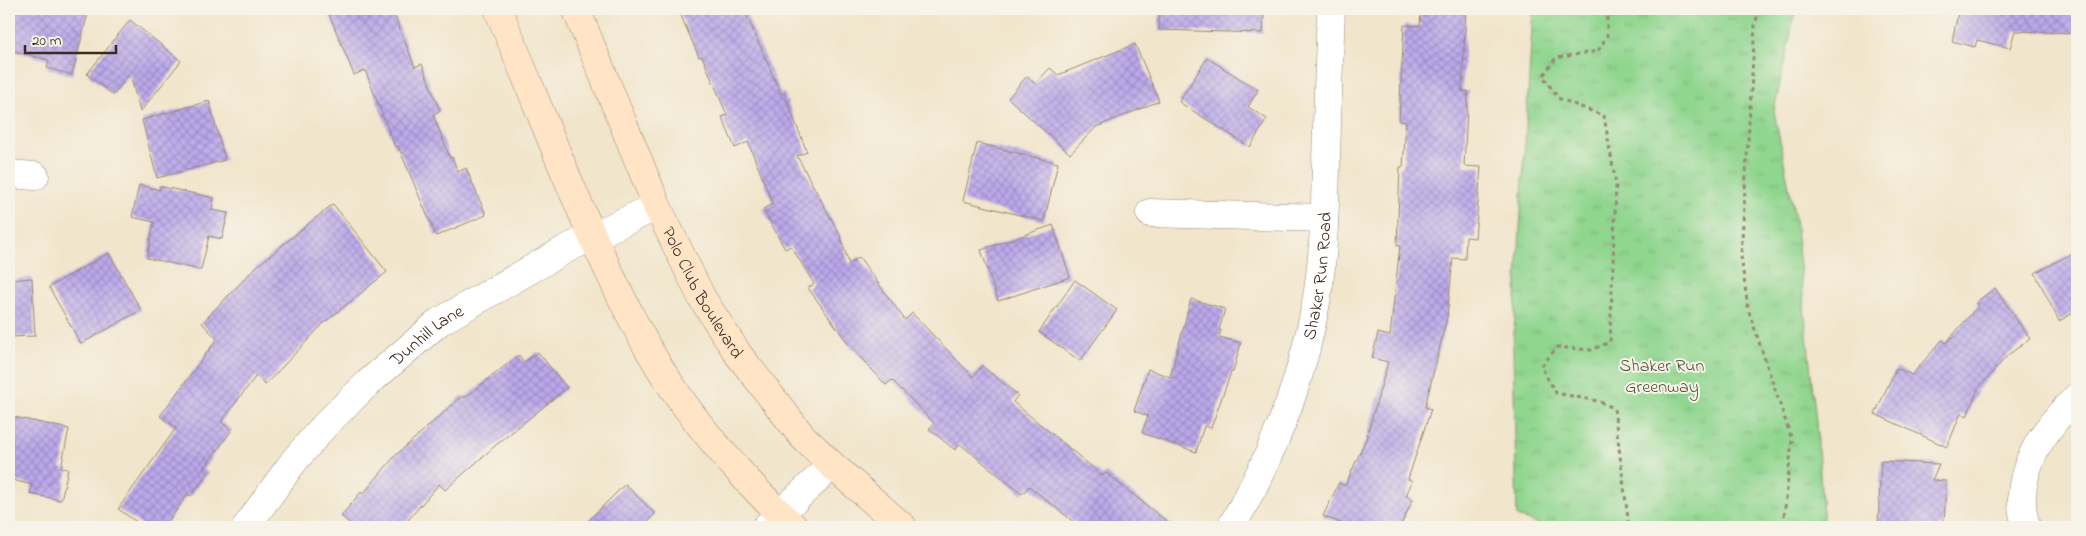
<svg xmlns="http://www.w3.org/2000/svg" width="2086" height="536" viewBox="0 0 2086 536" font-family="'Indie Flower',sans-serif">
<defs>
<pattern id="park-tufts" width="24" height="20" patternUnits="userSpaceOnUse" patternTransform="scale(1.25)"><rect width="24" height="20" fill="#90d68f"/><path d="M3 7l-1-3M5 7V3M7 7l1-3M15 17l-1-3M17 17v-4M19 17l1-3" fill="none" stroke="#7db87b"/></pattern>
<pattern id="building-cross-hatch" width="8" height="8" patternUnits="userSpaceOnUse" patternTransform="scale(1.25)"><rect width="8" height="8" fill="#bca9ec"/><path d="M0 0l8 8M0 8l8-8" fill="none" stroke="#9a8abf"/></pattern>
</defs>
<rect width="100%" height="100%" fill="#f7f3e8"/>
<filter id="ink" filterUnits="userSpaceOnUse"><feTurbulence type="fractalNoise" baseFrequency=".02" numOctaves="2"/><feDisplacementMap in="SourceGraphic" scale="10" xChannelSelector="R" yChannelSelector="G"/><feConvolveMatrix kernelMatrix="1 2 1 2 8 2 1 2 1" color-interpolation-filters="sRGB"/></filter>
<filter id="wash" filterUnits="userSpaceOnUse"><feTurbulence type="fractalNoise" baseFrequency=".0096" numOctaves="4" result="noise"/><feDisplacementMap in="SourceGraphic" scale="20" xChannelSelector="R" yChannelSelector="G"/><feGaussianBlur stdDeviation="1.12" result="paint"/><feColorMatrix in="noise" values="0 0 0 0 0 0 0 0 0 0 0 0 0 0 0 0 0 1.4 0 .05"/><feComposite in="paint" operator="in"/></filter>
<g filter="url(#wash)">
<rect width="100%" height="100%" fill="#f1e5cb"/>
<polygon fill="url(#park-tufts)" stroke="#668056" points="1533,9 1796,9 1774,111 1795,218 1816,422 1824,527 1545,527 1517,516 1513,348"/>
<g id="blocks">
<g fill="url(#building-cross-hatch)">
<polygon points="14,9 89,9 72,75 47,68 49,60 9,50 9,30"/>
<polygon points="327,9 392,9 415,67 422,64 440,111 433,114 450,158 452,157 458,172 466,168 486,215 436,236 398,146 395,147 365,70 354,75"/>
<polygon points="678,9 744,9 781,94 784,93 807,152 797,156 840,235 849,264 859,257 905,320 912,313 973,377 982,366 1018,395 1013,402 1103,476 1106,473 1174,527 1080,527 1029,486 1022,494 960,444 955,450 929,429 934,423 892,380 886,385 850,346 808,288 814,284 791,246 785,249 763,209 773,204 748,142 735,148 722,117 727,115 702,56 699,57"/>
<polygon points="1159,9 1264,9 1263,33 1159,30"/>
<polygon points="1421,9 1466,9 1462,91 1468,91 1464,166 1481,167 1475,238 1466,237 1465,259 1453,258 1447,317 1425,407 1431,409 1408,479 1412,481 1406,496 1413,499 1400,527 1350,527 1323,516 1339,483 1345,486 1366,439 1388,362 1372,358 1378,333 1390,336 1400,245 1397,245 1400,167 1403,167 1406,122 1399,121 1404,25 1420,26"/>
<polygon points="1959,9 2077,9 2077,33 2015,31 2010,48 1977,40 1975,47 1952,41"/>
<polygon points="130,20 181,61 140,112 130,74 113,95 87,74"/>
<polygon points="1135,44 1159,101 1096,127 1070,154 1008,98 1027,76 1035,84 1050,68 1058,75"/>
<polygon points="1207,58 1258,90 1248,107 1267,119 1250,147 1179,102"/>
<polygon points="209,101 225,160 157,178 142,120"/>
<polygon points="977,143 1058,163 1044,221 963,201"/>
<polygon points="139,185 160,190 159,186 214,198 212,210 228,213 222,239 209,236 201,270 147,258 154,222 132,217"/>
<polygon points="333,204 387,272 325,322 265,385 256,376 221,422 232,430 203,469 208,473 191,496 188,494 164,527 144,527 118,509 176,428 160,416 217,339 202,323 257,266"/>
<polygon points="1053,225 1070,277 998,301 981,250"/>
<polygon points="2077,251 2077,311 2059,321 2035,273"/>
<polygon points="109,253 141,310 81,344 49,287"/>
<polygon points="32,278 35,336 9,337 9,280"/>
<polygon points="1075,280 1117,310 1080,361 1039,332"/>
<polygon points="1995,288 2030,339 2008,355 1978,389 1967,416 1961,413 1947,447 1875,414 1896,368 1912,375 1942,340 1946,343 1978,306 1976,302"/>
<polygon points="1191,299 1225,309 1219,330 1221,330 1219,337 1241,343 1233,372 1231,372 1211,428 1204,426 1196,452 1142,433 1148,416 1134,411 1148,369 1170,377"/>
<polygon points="538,352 567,388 496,445 445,490 439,484 402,527 354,527 341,516 361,492 363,494 395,456 462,396 464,398 519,355 524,362"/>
<polygon points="9,416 69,429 61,468 68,469 61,500 30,494 32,485 9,479"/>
<polygon points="1881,461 1939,464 1932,480 1946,481 1944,527 1878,527"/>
<polygon points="625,484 655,514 642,527 582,527"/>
</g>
</g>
</g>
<g filter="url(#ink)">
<use href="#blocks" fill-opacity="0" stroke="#968874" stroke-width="1"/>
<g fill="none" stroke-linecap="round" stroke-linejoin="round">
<g stroke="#968874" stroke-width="29">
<g id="street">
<polyline points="9,174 35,176"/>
<polyline points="1150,213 1324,218"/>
<path id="s1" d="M 246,527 L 294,461 L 325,425 L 368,383 L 439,322 L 568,248 L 657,206"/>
<polyline points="766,527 832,465"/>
<path id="s2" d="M 1231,527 C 1273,456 1303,379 1317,297 C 1324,254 1325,208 1326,165 C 1327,113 1329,61 1331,9"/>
<path d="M 2026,527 C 2025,520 2022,512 2022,504 C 2020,462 2048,424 2077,397"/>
</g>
</g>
<g stroke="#968874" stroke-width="29">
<g id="secondary">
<path d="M 498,9 C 543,117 584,228 639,332 C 667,385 705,435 746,479 C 762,496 777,512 794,527"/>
<path id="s3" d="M 576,9 L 657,206 L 702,298 L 738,354 L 802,436 L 832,465 L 903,527"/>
</g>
</g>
<g stroke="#968874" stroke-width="3" stroke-dasharray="4 4" stroke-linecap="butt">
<polyline points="1607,9 1607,36 1598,51 1556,58 1543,76 1558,98 1604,116 1616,185 1610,342 1591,350 1557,347 1541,367 1556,393 1598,401 1614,408 1629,527"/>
<polyline points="1759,9 1755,25 1741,256 1748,309 1792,440 1783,527"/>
</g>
<use href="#street" stroke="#fff" stroke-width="28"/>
<use href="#secondary" stroke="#ffe4c6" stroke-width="28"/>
</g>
</g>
<g text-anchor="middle" stroke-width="4" stroke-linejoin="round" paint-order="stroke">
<g font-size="18" fill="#3b2a1e" stroke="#f7f3e8">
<text dy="6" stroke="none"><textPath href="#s2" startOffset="268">Shaker Run Road</textPath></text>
<text dy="6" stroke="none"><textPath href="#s3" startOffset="311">Polo Club Boulevard</textPath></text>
<text dy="6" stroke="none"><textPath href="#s1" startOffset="265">Dunhill Lane</textPath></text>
</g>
<g font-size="18" fill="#50553a" stroke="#f7f3e8">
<text x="1662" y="371">Shaker Run<tspan x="1662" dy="21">Greenway</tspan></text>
</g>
</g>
<rect width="2086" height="536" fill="none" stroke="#f7f3e8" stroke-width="30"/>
<path d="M25 45v8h91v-8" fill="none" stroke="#3b2a1e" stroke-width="2.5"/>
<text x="32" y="45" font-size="15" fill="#3b2a1e" stroke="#f7f3e8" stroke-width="4" paint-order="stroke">20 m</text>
</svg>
